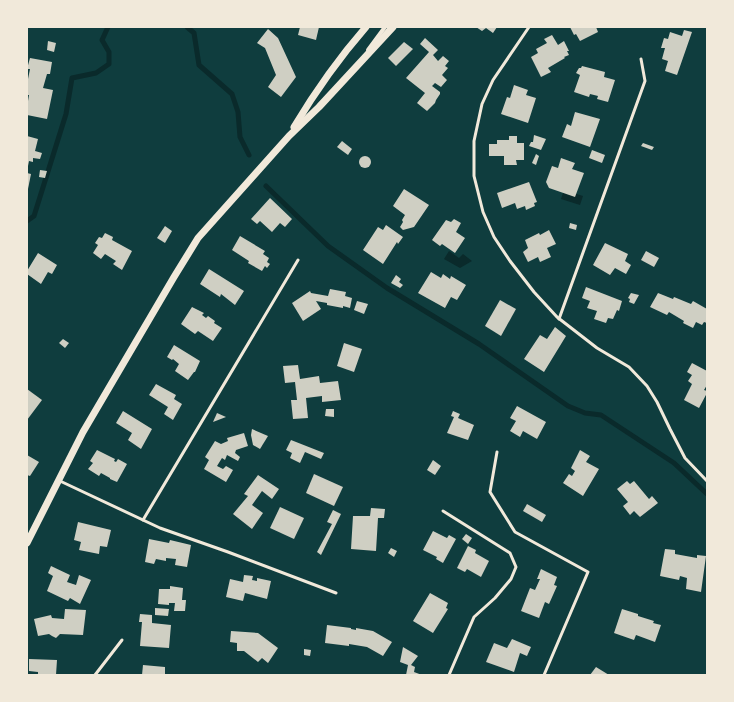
<svg xmlns="http://www.w3.org/2000/svg" width="734" height="702" viewBox="0 0 734 702" font-family="Helvetica,sans-serif">
<rect width="100%" height="100%" fill="#0f3d3e"/>
<g fill="#0a2a2b">
<polygon points="564,190 583,196 580,205 561,199"/>
<polygon points="449,251 459,258 463,254 472,261 460,268 444,259"/>
</g>
<g fill="none" stroke-linecap="round" stroke-linejoin="round">
<g stroke="#0a2a2b" stroke-width="5">
<polyline points="187,27 194,33 199,65 232,94 238,112 240,137 249,155"/>
<polyline points="266,186 328,246 387,288 479,344 568,406 585,413 601,415 674,463 707,494"/>
<polyline points="27,221 34,216 66,114 72,78 96,73 109,64 109,52 102,40 108,27"/>
</g>
</g>
<g fill="#cfcfc3">
<polygon points="300,27 319,27 316,40 298,35"/>
<polygon points="476,27 497,27 493,33 486,28 482,31"/>
<polygon points="570,27 596,27 598,32 580,41 576,34 574,35"/>
<polygon points="268,29 278,38 296,77 281,97 268,87 276,75 265,48 257,43"/>
<polygon points="684,30 692,32 677,75 665,71 668,61 662,59 665,48 661,48 664,38 668,39 670,32 682,36"/>
<polygon points="552,35 558,45 564,41 569,51 567,51 569,55 564,57 565,58 548,68 551,72 541,77 531,57 538,53 536,49 547,43 544,39"/>
<polygon points="425,38 438,50 433,55 438,61 443,56 449,61 445,66 448,68 442,75 447,80 441,87 435,83 432,86 440,92 440,94 436,100 435,103 427,111 417,103 425,93 406,78 429,52 420,44"/>
<polygon points="48,41 56,43 54,52 47,50"/>
<polygon points="404,42 413,49 396,66 388,58"/>
<polygon points="30,58 52,62 50,74 47,74 43,88 53,90 47,119 27,115 27,107 29,95 27,95 27,84 30,69 27,69"/>
<polygon points="582,66 605,72 604,77 615,80 608,102 597,99 598,96 590,94 589,97 574,92 580,75 576,73 579,68 581,68"/>
<polygon points="514,85 528,90 526,95 536,98 528,123 501,114 507,97 510,98"/>
<polygon points="575,112 600,119 590,147 562,137 567,124 571,126"/>
<polygon points="534,135 546,139 541,150 529,146 531,142 533,142"/>
<polygon points="27,136 38,139 35,151 42,153 40,159 33,158 33,162 29,161 28,166 27,166"/>
<polygon points="509,136 517,136 517,143 524,143 524,160 516,160 517,165 504,165 504,156 489,156 489,144 497,144 497,140 509,140"/>
<polygon points="342,141 352,149 348,155 337,147"/>
<polygon points="643,143 654,147 652,150 641,146"/>
<polygon points="592,150 605,155 602,163 589,158"/>
<polygon points="536,154 539,156 536,165 532,163"/>
<circle cx="365" cy="162" r="6"/>
<polygon points="561,158 575,163 572,169 584,173 575,197 549,188 546,182 552,166 558,168"/>
<polygon points="40,170 47,171 45,178 39,177"/>
<polygon points="27,173 31,174 28,189 27,188"/>
<polygon points="529,182 537,202 534,203 535,206 526,210 525,206 517,209 515,203 502,208 497,193"/>
<polygon points="404,189 429,205 414,227 403,230 400,227 403,222 402,220 405,215 393,206"/>
<polygon points="270,198 292,219 285,227 280,223 272,232 260,221 257,224 251,219"/>
<polygon points="454,219 461,223 456,232 465,238 455,253 442,244 440,246 432,240 446,220 451,222"/>
<polygon points="570,223 577,225 576,230 569,228"/>
<polygon points="386,225 403,237 398,244 397,242 383,264 363,250 378,227 383,230"/>
<polygon points="165,226 172,231 165,243 157,238"/>
<polygon points="549,230 556,244 547,248 551,257 540,262 538,257 528,262 523,252 528,248 525,240 539,233 540,235"/>
<polygon points="105,233 113,237 112,240 132,251 122,270 113,264 116,261 105,254 101,259 93,253 98,245 95,243 99,237 102,238"/>
<polygon points="240,236 265,251 263,254 269,258 267,262 270,264 267,268 265,266 262,271 248,263 249,261 232,250"/>
<polygon points="605,243 628,254 625,261 631,265 626,274 615,268 610,275 593,265"/>
<polygon points="646,251 659,258 654,267 641,260"/>
<polygon points="38,253 57,265 52,274 48,272 41,284 27,274 27,271"/>
<polygon points="209,269 244,291 235,305 221,294 220,297 200,284"/>
<polygon points="431,272 441,278 443,274 450,279 451,276 466,285 457,300 451,297 445,308 418,293"/>
<polygon points="396,275 401,279 399,282 403,285 400,288 391,283"/>
<polygon points="586,287 622,301 619,311 617,310 613,319 608,318 606,323 594,319 597,311 587,308 590,301 582,298"/>
<polygon points="330,289 346,292 345,296 352,298 350,308 343,306 343,308 327,305 327,303 316,301 321,309 303,321 292,303 310,291 311,293 328,296"/>
<polygon points="631,293 639,295 634,304 629,302 630,299 628,298"/>
<polygon points="658,293 673,299 674,297 691,304 693,301 707,309 707,323 704,322 702,325 696,322 693,328 683,323 684,321 669,312 667,315 650,307"/>
<polygon points="500,300 516,309 501,336 485,326"/>
<polygon points="357,301 368,304 364,314 354,310"/>
<polygon points="192,307 204,313 202,315 206,318 208,316 215,321 214,323 222,328 213,341 198,331 195,334 181,324"/>
<polygon points="555,327 566,336 544,372 524,359 540,335 547,339"/>
<polygon points="63,339 69,343 65,348 59,343"/>
<polygon points="344,343 362,349 354,372 337,366"/>
<polygon points="174,345 200,361 195,372 194,372 188,380 175,371 179,364 173,359 172,360 167,357"/>
<polygon points="692,363 707,371 707,385 704,390 707,391 707,393 699,408 684,400 692,384 688,381 692,375 687,372"/>
<polygon points="298,365 300,379 319,376 320,383 338,381 341,400 322,402 322,396 306,398 308,418 293,419 291,400 297,400 295,382 285,383 283,366"/>
<polygon points="156,384 176,395 174,399 182,404 173,420 164,414 168,407 149,395"/>
<polygon points="27,389 42,400 27,420"/>
<polygon points="517,406 546,422 537,439 523,431 520,437 510,431 516,421 510,418"/>
<polygon points="326,409 334,409 334,417 325,416"/>
<polygon points="123,411 152,429 141,449 128,440 132,433 116,423"/>
<polygon points="453,411 460,414 458,418 474,425 468,440 447,433 454,417 451,416"/>
<polygon points="217,413 226,417 213,422"/>
<polygon points="252,429 268,436 260,449 253,445 251,435"/>
<polygon points="244,433 248,446 236,450 235,453 240,457 238,461 227,455 225,460 222,458 217,466 223,469 226,466 233,470 226,482 204,469 209,460 205,457 215,441 221,444 228,441 227,438"/>
<polygon points="291,440 324,453 321,459 305,452 300,463 290,458 292,453 286,450"/>
<polygon points="97,450 115,459 114,461 116,462 118,459 127,464 117,482 110,479 110,478 101,473 99,476 88,469 93,463 90,461"/>
<polygon points="580,450 590,456 586,462 599,469 583,496 563,483 569,474 572,476 575,471 571,468"/>
<polygon points="27,455 39,462 30,476 27,475"/>
<polygon points="433,460 441,466 435,475 427,470"/>
<polygon points="314,474 343,487 334,506 306,493"/>
<polygon points="258,475 279,489 272,499 262,491 252,505 263,513 252,529 233,514 248,496 244,494"/>
<polygon points="627,481 630,484 634,481 649,499 652,496 658,503 640,517 634,511 630,515 623,506 628,502 617,489"/>
<polygon points="527,504 546,515 542,522 523,511"/>
<polygon points="280,507 304,518 294,539 270,528"/>
<polygon points="371,508 385,509 384,518 378,518 376,551 351,549 353,516 370,516"/>
<polygon points="333,510 341,514 321,555 317,552 332,524 327,522"/>
<polygon points="78,522 111,530 107,547 100,546 99,554 79,550 81,542 74,540"/>
<polygon points="433,531 447,538 449,535 456,539 443,563 436,559 437,557 423,550"/>
<polygon points="466,534 472,538 468,544 462,539"/>
<polygon points="149,539 169,543 170,540 191,545 187,567 175,565 176,559 166,558 166,561 156,559 154,564 145,562"/>
<polygon points="468,546 476,550 475,553 489,561 481,577 467,569 465,572 457,568"/>
<polygon points="391,548 397,551 394,557 388,553"/>
<polygon points="665,549 675,550 675,554 697,558 697,555 706,556 701,592 686,589 687,578 680,576 679,580 660,576"/>
<polygon points="51,566 70,575 67,582 76,585 79,575 91,580 80,604 70,598 68,601 47,591 53,576 48,573"/>
<polygon points="541,569 557,577 554,585 557,586 549,604 545,602 539,618 521,611 530,588 535,590 540,579 537,579"/>
<polygon points="244,575 253,576 252,580 257,581 257,578 271,581 267,599 245,593 243,601 226,597 230,579 243,582"/>
<polygon points="170,586 183,588 182,600 186,600 185,611 174,611 175,603 169,603 169,605 158,604 159,589 170,589"/>
<polygon points="430,593 448,603 446,608 448,609 433,633 413,621"/>
<polygon points="155,608 169,609 168,616 155,615"/>
<polygon points="65,609 86,610 83,635 60,634 56,638 52,636 49,634 38,636 34,619 51,615 52,618 64,619"/>
<polygon points="622,609 638,614 638,616 654,621 653,623 661,625 655,642 636,635 634,640 614,633"/>
<polygon points="140,614 152,615 152,623 171,625 169,648 140,646 142,622 139,622"/>
<polygon points="327,625 351,628 351,629 356,630 356,628 373,631 392,642 383,656 367,647 349,644 349,646 325,643"/>
<polygon points="231,631 258,633 278,648 268,663 262,658 258,662 244,651 237,651 237,643 230,642"/>
<polygon points="512,639 531,647 527,656 520,653 514,672 486,662 494,643 507,648"/>
<polygon points="403,647 418,656 411,665 415,667 414,672 422,675 406,675 408,665 400,662"/>
<polygon points="304,649 311,650 310,656 304,655"/>
<polygon points="29,659 57,660 56,675 38,675 38,672 29,671"/>
<polygon points="143,665 165,667 165,675 142,675"/>
<polygon points="596,667 609,675 590,675"/>
</g>
<g fill="none" stroke-linecap="round" stroke-linejoin="round">
<g stroke="#f1e9da" stroke-width="3">
<polyline points="529,27 493,80 482,104 474,141 474,176 483,212 494,237 510,261 534,292 557,317 597,348 629,367 647,386 657,402 670,429 685,458 707,481"/>
<polyline points="559,319 645,81 641,59"/>
<polyline points="497,452 490,492 515,532 588,572 544,675"/>
<polyline points="60,481 160,528 228,552 336,593"/>
<polyline points="443,511 510,553 516,567 511,579 495,598 474,617 449,675"/>
<polyline points="143,520 298,260"/>
<polyline points="95,675 122,640"/>
</g>
<polyline stroke="#f1e9da" stroke-width="4" points="368,50 385,27"/>
<g stroke="#f1e9da" stroke-width="7">
<path d="M 294,127 C 315,92 339,58 366,27"/>
<polyline points="27,543 83,432 174,277 198,238 289,136 319,107 393,27"/>
</g>
</g>
<rect width="734" height="702" fill="none" stroke="#f1e9da" stroke-width="56"/>
</svg>
